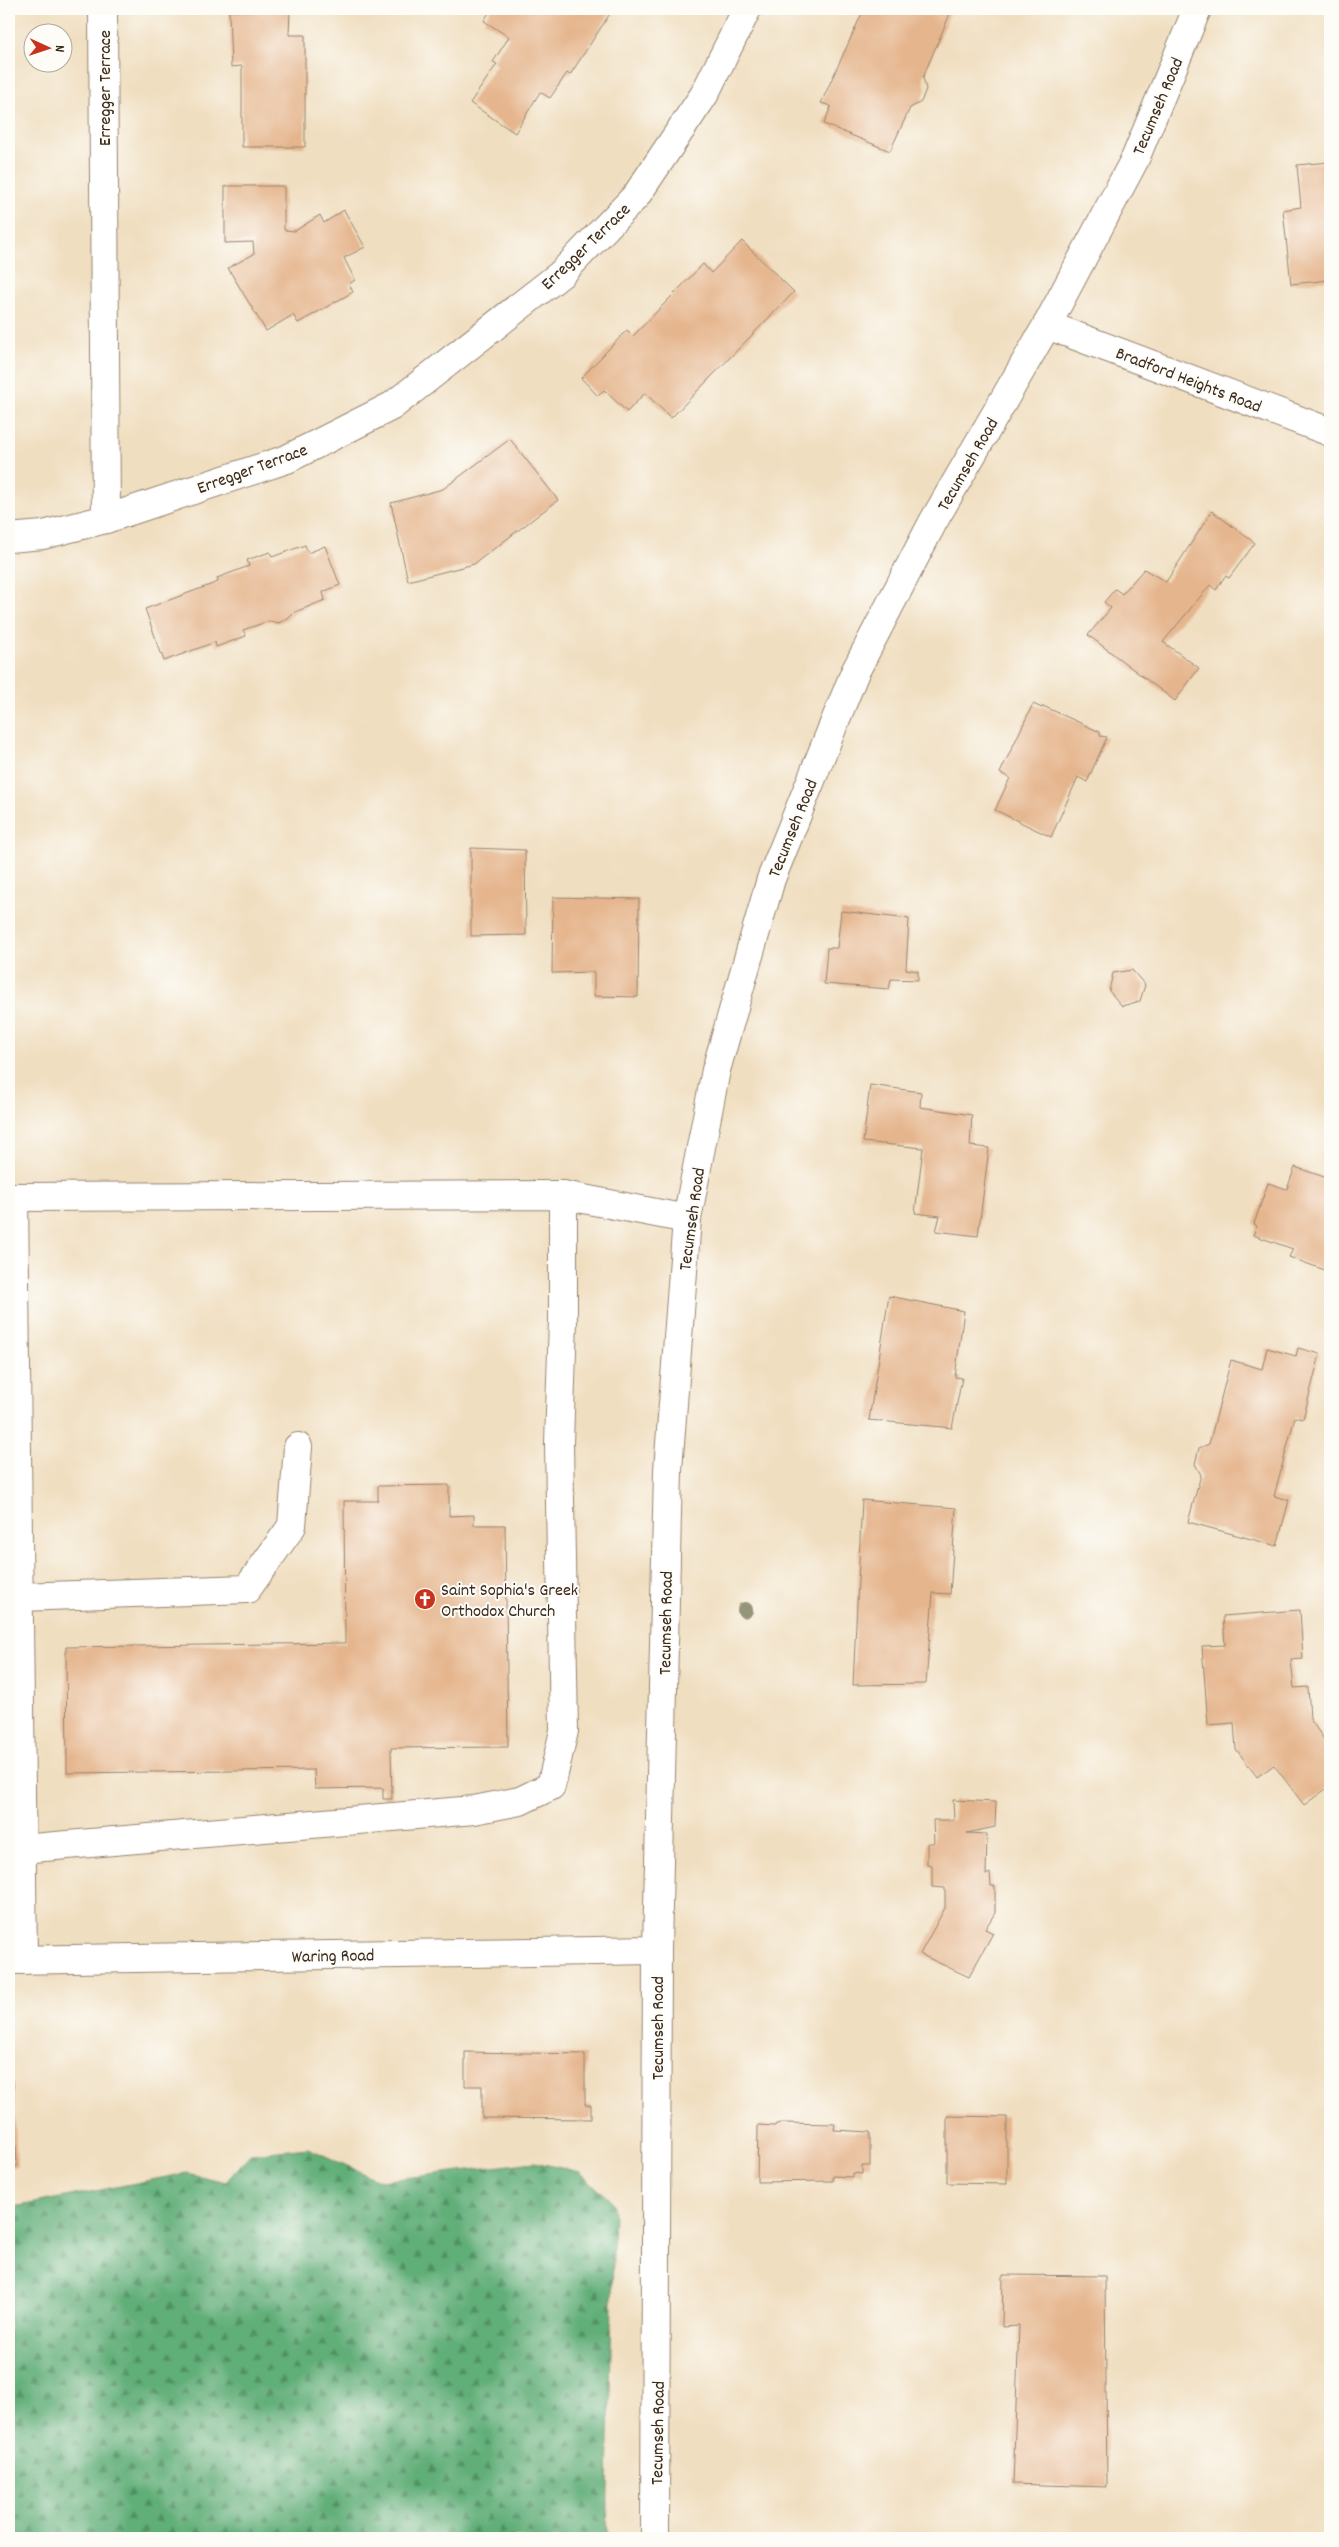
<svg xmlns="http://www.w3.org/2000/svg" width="1339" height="2547" viewBox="0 0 1339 2547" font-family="Dekko,sans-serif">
<defs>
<pattern id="forest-firs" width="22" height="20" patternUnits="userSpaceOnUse" patternTransform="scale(1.25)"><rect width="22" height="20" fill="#60ae78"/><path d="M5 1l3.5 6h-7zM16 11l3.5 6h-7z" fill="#508e62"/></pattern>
</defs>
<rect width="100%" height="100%" fill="#fdfcf7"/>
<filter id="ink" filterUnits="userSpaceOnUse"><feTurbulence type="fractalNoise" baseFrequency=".02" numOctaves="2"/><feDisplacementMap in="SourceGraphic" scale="10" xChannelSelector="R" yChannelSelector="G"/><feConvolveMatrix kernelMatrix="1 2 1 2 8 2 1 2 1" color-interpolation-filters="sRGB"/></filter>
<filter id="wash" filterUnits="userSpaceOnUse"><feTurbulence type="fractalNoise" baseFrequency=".0096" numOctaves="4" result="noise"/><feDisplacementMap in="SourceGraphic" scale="20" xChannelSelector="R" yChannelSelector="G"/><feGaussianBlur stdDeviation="1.12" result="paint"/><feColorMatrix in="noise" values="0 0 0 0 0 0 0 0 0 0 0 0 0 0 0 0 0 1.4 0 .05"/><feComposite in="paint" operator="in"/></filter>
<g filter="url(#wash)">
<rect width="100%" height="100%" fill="#f0dec0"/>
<polygon fill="url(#forest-firs)" stroke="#4e6c4b" points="308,2148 380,2181 534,2162 580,2172 614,2204 607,2538 9,2538 9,2208 187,2173 226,2182 250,2154"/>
<g id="blocks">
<g fill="#e5b58d">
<polygon points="491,9 613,9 570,75 567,73 550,98 540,92 515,133 470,103 497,64 493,62 509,37 484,21"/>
<polygon points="864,9 952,9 923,77 926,89 921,102 910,108 890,151 824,124 831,106 821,103"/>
<polygon points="290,10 289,35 305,35 305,147 242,147 242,66 231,67 229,11"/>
<polygon points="1330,162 1330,280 1291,284 1283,210 1301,207 1297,165"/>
<polygon points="225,186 284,186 284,230 295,231 320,215 324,223 344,210 365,247 344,258 355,280 349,284 353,292 298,323 293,315 266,331 228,268 254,254 253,242 225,243"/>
<polygon points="742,241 794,292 671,418 645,393 627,412 604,390 598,396 581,378 627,330 633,336 703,264 711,273"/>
<polygon points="510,439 558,500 474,564 408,581 391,503 443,489"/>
<polygon points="1212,511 1255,543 1229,578 1225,576 1216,590 1210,585 1163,642 1199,668 1175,701 1088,635 1111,608 1104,602 1115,589 1122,594 1144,569 1166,582"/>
<polygon points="305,545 308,553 325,546 340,585 323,592 325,600 295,612 288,619 278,623 269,621 243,630 246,636 216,647 215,642 164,661 145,609 218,582 217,578 249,566 247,560 270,552 272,557"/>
<polygon points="1033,704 1042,708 1043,706 1100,732 1100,736 1107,737 1087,782 1078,777 1051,837 995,810 1010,778 1000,773"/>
<polygon points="471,848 525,850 526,935 471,936"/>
<polygon points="553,897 639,899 638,997 594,996 594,972 552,973"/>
<polygon points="841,911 909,919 906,969 918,971 918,980 891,979 889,989 824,984 827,948 837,948"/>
<polygon points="1132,970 1145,985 1140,1001 1122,1006 1109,991 1113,973"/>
<polygon points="870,1085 921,1092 920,1107 972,1115 970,1146 989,1148 978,1236 936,1231 940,1216 915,1213 923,1148 863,1142"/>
<polygon points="1295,1167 1330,1179 1330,1272 1289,1257 1293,1249 1253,1235 1257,1226 1254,1224 1268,1183 1287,1189"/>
<polygon points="889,1296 964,1311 955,1377 962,1378 952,1428 869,1420"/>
<polygon points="1267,1348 1296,1356 1298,1348 1320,1354 1303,1419 1295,1417 1274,1496 1289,1500 1277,1546 1188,1522 1201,1475 1195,1464 1199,1448 1209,1444 1231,1360 1262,1369"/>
<polygon points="449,1485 449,1516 474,1515 474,1525 505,1525 508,1747 391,1748 392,1799 383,1799 383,1788 315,1789 314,1770 67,1773 66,1647 345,1643 344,1501 378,1501 378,1486"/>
<polygon points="862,1500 956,1508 950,1594 933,1593 926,1684 853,1685"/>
<polygon points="1300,1610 1303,1659 1291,1660 1294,1688 1308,1687 1310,1719 1330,1748 1330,1786 1304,1805 1274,1765 1257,1777 1236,1749 1234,1723 1208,1725 1202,1646 1225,1645 1223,1616"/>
<polygon points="953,1800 996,1802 995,1827 967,1833 987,1834 986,1875 990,1873 991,1886 995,1886 995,1913 985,1929 993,1933 969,1977 920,1954 945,1908 945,1888 932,1887 932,1865 927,1864 927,1843 934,1843 933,1820 954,1820"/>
<polygon points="465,2052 585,2054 585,2105 591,2105 591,2119 482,2118 482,2086 465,2086"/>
<polygon points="13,2081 17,2167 9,2167 9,2082"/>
<polygon points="947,2116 1007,2117 1007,2184 947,2183"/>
<polygon points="782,2123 835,2124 834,2130 870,2132 870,2166 862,2166 862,2174 852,2173 852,2177 833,2176 833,2181 757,2182 758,2125 775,2126 776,2124"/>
<polygon points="1003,2275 1105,2276 1107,2487 1013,2484 1019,2326 1002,2327"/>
</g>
</g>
</g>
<g filter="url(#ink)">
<use href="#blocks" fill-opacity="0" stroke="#96846f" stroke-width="1"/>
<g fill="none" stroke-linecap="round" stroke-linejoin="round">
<g stroke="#96846f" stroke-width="30">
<g id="service">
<polyline points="19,1597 247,1589 292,1526 298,1447"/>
<polyline points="21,1849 474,1810 520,1801 551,1786 564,1731 559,1443 563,1320 563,1195"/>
<polyline points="23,1960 14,1197 563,1195 687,1219"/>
</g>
</g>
<g stroke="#96846f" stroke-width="30">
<g id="minor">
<polyline points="103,9 106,519"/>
<polyline points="1047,325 1330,432"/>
<polyline points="9,538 43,535 106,519 287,459 392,406 561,274 636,196 704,95 747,9"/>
<polyline points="9,1960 657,1950"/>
</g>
</g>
<g stroke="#96846f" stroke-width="30">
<polyline id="tertiary" points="655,2538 657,1950 668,1470 687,1219 716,1070 771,879 855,672 933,522 1047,325 1135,159 1197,9"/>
</g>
<use href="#service" stroke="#fff" stroke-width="28"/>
<use href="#minor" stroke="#fff" stroke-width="28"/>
<use href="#tertiary" stroke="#fff" stroke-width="28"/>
</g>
<circle fill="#969579" cx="745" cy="1610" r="8"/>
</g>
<defs>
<g id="church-disc" transform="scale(1.125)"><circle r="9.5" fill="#c8321e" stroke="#fdfcf7"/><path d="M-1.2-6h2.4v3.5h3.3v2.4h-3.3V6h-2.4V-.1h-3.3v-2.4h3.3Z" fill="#fff"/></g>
</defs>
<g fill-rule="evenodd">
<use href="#church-disc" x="425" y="1599"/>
</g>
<g text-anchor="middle" stroke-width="4" stroke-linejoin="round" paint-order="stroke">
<g font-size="18" fill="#3b2a1e" stroke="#fdfcf7">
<text transform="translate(104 88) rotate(-90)" y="6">Erregger Terrace</text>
<text transform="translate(1157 106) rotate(-67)" y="6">Tecumseh Road</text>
<text transform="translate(585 246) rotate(-44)" y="6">Erregger Terrace</text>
<text transform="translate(1189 379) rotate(21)" y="6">Bradford Heights Road</text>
<text transform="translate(967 464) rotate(-60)" y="6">Tecumseh Road</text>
<text transform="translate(252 468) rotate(-20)" y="6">Erregger Terrace</text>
<text transform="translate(792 828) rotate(-68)" y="6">Tecumseh Road</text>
<text transform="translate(691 1219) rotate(-82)" y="6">Tecumseh Road</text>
<text transform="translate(665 1623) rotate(-89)" y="6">Tecumseh Road</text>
<text transform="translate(333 1955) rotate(-1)" y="6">Waring Road</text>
<text transform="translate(657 2028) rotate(-90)" y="6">Tecumseh Road</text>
<text transform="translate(657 2433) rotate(-89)" y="6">Tecumseh Road</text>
</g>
<g font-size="18" fill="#3b2a1e" stroke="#fdfcf7" text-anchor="start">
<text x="441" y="1595">Saint Sophia's Greek<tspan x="441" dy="21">Orthodox Church</tspan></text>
</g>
</g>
<rect width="1339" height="2547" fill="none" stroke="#fdfcf7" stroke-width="30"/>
<g transform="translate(48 48) rotate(93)"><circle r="24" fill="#fdfcf7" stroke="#afa8a0"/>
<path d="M0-4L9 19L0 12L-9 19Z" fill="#c8321e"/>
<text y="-8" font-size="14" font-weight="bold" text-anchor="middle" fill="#3b2a1e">N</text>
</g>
</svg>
